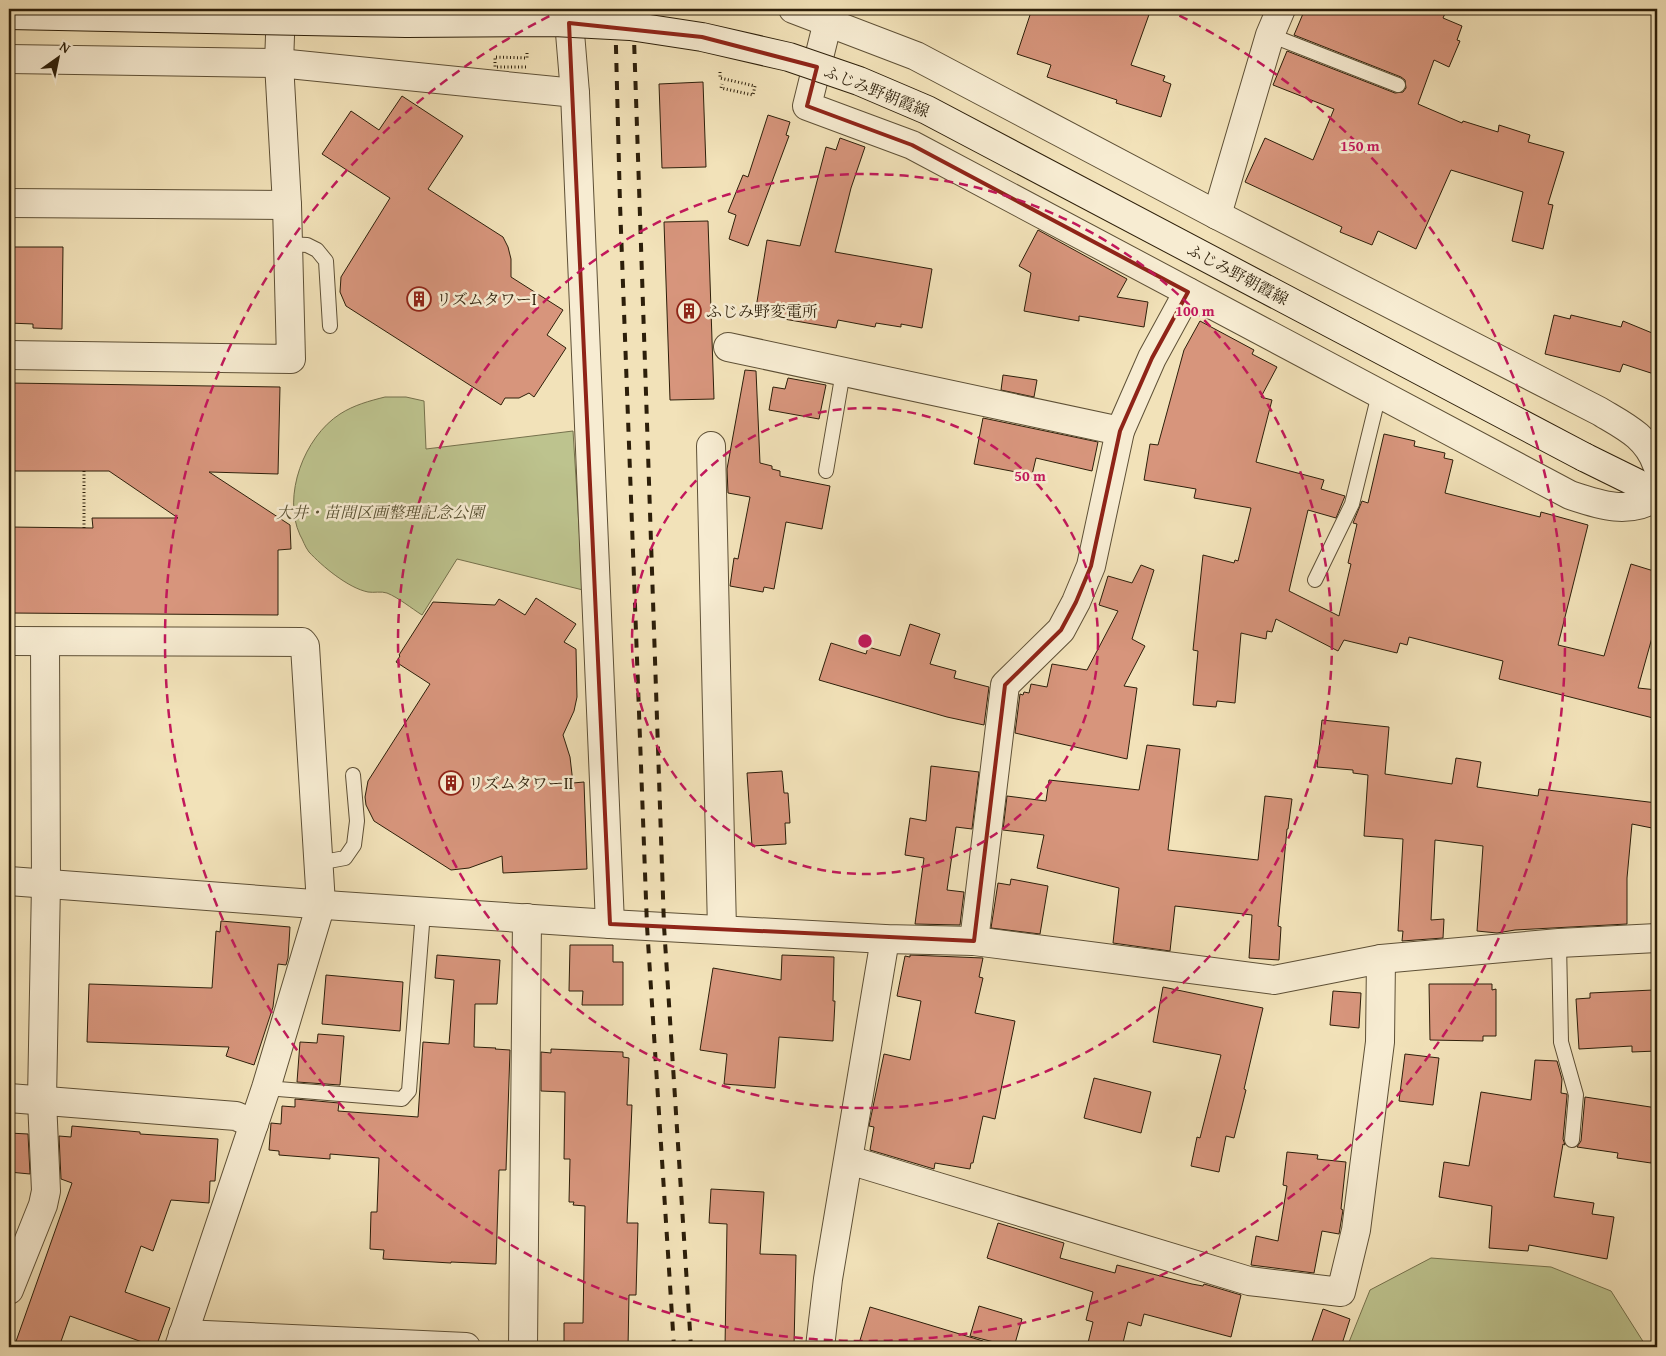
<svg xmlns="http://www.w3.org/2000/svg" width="1666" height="1356" viewBox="0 0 1666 1356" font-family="'Gentium Book Plus','Noto Serif JP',serif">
<rect width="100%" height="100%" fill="#f2e2b9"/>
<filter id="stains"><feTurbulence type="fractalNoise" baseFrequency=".004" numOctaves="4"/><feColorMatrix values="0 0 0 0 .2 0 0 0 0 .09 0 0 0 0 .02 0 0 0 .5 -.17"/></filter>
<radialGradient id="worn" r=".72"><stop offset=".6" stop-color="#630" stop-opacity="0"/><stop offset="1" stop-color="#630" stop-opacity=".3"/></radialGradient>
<g fill="#bdc38e" stroke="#75714c">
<path d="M 385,397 L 406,397 L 424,401 L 426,449 L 573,431 L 583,590 L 457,559 L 422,615 C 411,608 399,598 387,593 C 381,591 374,593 368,592 C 348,588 322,566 309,552 C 305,547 303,540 300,535 C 282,496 304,437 340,414 C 354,405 369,401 385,397 Z"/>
<polygon points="1431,1258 1551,1267 1611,1291 1644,1343 1643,1347 1347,1347 1370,1290"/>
</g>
<g fill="#d7957c" stroke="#2d1f0a">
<polygon points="1032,9 1151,9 1131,65 1165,76 1163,81 1171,84 1161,117 1116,103 1117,100 1047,77 1051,65 1017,54"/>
<polygon points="1305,9 1447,9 1443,18 1462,26 1457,40 1460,41 1449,67 1434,60 1418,104 1462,123 1463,121 1498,132 1499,125 1530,135 1528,142 1564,152 1548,204 1553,205 1543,249 1512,241 1523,192 1451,170 1416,249 1378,231 1372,245 1340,232 1342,227 1245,182 1265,138 1313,160 1334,109 1273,85 1287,51 1395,93 1403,92 1406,88 1405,80 1401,77 1294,35"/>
<polygon points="703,82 706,167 662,168 659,84"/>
<polygon points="402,96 463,136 428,189 503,237 508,247 511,259 511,277 563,310 547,335 566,348 534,397 529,393 519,398 505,398 501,405 346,306 340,292 341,277 390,198 322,154 351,111 379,130"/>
<polygon points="768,115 790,122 786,135 789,136 748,246 729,239 736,215 728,212 743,175 748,177"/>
<polygon points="840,138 865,147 851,188 835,252 932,269 922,328 901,324 901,327 876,323 875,327 838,320 836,328 755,314 767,240 800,246 826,147 836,150"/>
<polygon points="708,221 714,399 670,400 664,222"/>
<polygon points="1038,230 1127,279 1117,297 1148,302 1144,327 1079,316 1079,321 1024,311 1031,273 1019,266"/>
<polygon points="9,247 63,247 62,329 33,328 33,324 9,323"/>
<polygon points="1554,315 1570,319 1571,315 1621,327 1623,321 1657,335 1657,375 1623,364 1620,372 1545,354"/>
<polygon points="1200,321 1254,350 1252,354 1277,367 1261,397 1272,400 1256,462 1324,480 1321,489 1345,496 1336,518 1308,510 1289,591 1339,616 1351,564 1348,563 1357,524 1353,523 1362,501 1368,503 1384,434 1415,441 1414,446 1445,453 1444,458 1453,460 1445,493 1540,517 1541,512 1588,525 1558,645 1604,656 1631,564 1657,572 1657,635 1653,634 1638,688 1657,690 1657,719 1499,679 1503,661 1409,637 1407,645 1400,643 1397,653 1344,640 1338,651 1276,619 1272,632 1267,631 1266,639 1241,633 1235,703 1217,701 1216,707 1193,705 1198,651 1193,650 1203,555 1234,563 1235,560 1238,561 1251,508 1194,498 1196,489 1144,480 1150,444 1158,445 1184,350"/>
<polygon points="745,370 756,371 760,463 772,466 772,469 780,471 780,476 830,486 822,529 786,522 774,589 764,587 763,592 730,586 734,558 738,559 750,497 728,493 727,469"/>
<polygon points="1003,375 1037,380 1034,397 1001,390"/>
<polygon points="788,378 826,385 819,419 769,410 773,387 785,389"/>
<polygon points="9,383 280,387 278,474 209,472 290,525 291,549 278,550 278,615 9,613 9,527 93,528 92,518 178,518 109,471 9,471"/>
<polygon points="983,418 1098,442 1092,471 1036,458 1032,475 974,464"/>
<polygon points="1141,565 1154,570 1132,639 1145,646 1124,686 1137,688 1127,759 1015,733 1020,694 1023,695 1024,692 1029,693 1031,684 1047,687 1052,664 1087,670 1118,611 1099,605 1108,576 1132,583"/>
<polygon points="536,598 576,624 564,642 576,649 577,697 574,711 563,735 570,757 573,783 584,782 587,869 503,873 502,856 469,868 451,870 374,821 366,805 365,797 368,781 430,684 396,662 400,656 399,655 433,602 495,605 499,599 525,615"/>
<polygon points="910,624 940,634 930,664 956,671 954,678 989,687 984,725 947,717 819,680 831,643 866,654 868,647 900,656"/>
<polygon points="1322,720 1389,727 1385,774 1452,784 1456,758 1481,762 1477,787 1538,796 1539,789 1657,803 1657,829 1632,824 1627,878 1627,924 1515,930 1497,933 1477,931 1483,846 1435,840 1431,920 1444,919 1443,938 1402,941 1403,931 1398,931 1403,839 1364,836 1368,775 1353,773 1353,770 1317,767"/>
<polygon points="1147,745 1180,749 1168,850 1258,860 1265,796 1292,799 1288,829 1287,829 1278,926 1281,927 1279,960 1249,958 1252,915 1175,906 1170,951 1113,943 1119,888 1037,868 1044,835 1003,830 1007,796 1046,801 1049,780 1139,790"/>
<polygon points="931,766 979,772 972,829 956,827 947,890 964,892 960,925 915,924 924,858 905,855 910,818 926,821"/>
<polygon points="782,771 784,793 788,793 790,823 785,823 786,844 752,846 747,773"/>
<polygon points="1011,879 1048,886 1040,934 991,928 998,883 1010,885"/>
<polygon points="221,921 290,927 288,958 286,965 278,964 273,1007 254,1065 226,1056 229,1047 87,1042 89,984 212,988 216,931 220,932"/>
<polygon points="570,945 613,945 613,962 623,962 623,1005 582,1005 583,991 569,991"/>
<polygon points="437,955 500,960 497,1004 475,1004 474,1047 496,1048 495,1049 510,1050 506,1170 499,1170 496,1264 451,1262 451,1263 383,1259 384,1250 370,1249 371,1212 377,1212 379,1158 330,1154 330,1159 279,1155 279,1151 269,1150 271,1123 281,1124 282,1106 295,1107 295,1099 339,1103 338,1111 418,1117 423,1042 449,1044 454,980 435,978"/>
<polygon points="782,955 834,957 833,1001 835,1001 833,1041 779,1037 775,1088 724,1084 727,1054 700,1050 713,968 781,980"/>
<polygon points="910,955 983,958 979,977 983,978 975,1013 1015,1021 995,1119 983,1116 973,1163 971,1163 970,1169 935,1163 934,1169 870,1150 874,1127 869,1126 884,1054 910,1060 921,1001 897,996 905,956 910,957"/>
<polygon points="326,975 403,982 400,1031 322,1024"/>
<polygon points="1429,984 1492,984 1492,990 1496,989 1496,1036 1483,1036 1483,1041 1430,1040"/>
<polygon points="1163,987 1263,1008 1244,1089 1246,1090 1234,1138 1226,1136 1219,1172 1191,1166 1197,1137 1200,1138 1221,1055 1153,1042"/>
<polygon points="1653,990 1653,1001 1657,1001 1657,1051 1632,1052 1632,1046 1579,1049 1576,999 1590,998 1590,993"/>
<polygon points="1333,991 1361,993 1359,1028 1330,1025"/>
<polygon points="318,1034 344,1036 340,1085 297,1082 300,1042 317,1043"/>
<polygon points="551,1049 623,1052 623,1057 629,1058 627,1105 632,1105 627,1223 638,1223 636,1295 629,1295 628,1347 564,1347 564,1323 583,1323 585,1206 573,1205 574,1202 569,1202 570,1159 564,1159 565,1092 541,1091 541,1052 551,1053"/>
<polygon points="1405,1054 1439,1058 1433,1105 1399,1101"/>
<polygon points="1535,1060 1557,1061 1562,1079 1561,1093 1567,1094 1567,1096 1563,1139 1565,1145 1563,1144 1554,1197 1594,1203 1592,1214 1614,1217 1607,1259 1529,1245 1528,1251 1489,1248 1492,1206 1439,1197 1444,1162 1469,1166 1481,1092 1531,1100"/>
<polygon points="1094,1078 1151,1092 1141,1133 1084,1118"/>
<polygon points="1585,1097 1657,1108 1657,1159 1652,1158 1651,1163 1617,1158 1618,1153 1577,1147 1581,1141"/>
<polygon points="72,1126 140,1132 140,1134 218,1139 215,1181 210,1181 209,1203 171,1200 153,1251 141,1246 125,1292 170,1308 156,1347 70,1316 59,1347 14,1347 72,1183 61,1179 59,1136 71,1137"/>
<polygon points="9,1133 28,1134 30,1174 9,1172"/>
<polygon points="1287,1152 1318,1155 1317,1159 1346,1162 1341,1209 1343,1210 1339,1234 1322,1231 1314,1273 1251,1265 1256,1236 1278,1241 1287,1186 1283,1185"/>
<polygon points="711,1189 764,1192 760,1254 796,1255 794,1347 725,1347 727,1224 709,1223"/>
<polygon points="998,1223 1064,1243 1060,1258 1115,1273 1117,1265 1192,1284 1203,1286 1204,1284 1241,1295 1231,1337 1144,1314 1141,1326 1128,1322 1122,1347 1087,1347 1093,1322 1086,1320 1093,1292 987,1258"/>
<polygon points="979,1306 1022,1319 1014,1347 970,1336"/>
<polygon points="870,1307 983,1341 982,1347 858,1347"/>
<polygon points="1323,1309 1350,1319 1341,1347 1310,1347"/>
</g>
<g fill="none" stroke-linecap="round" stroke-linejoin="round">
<g stroke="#5e5036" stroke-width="16">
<g id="service">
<polyline points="1270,35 1398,85"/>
<polyline points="288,244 307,245 317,250 326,261 330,326"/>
<polyline points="826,471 843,372"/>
<polyline points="1315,580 1352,504 1379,394"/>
<polyline points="318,863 345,858 354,845 357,821 353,775"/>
<polyline points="1559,943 1561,1042 1576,1095 1572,1140"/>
<polyline points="266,1088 402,1099 409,1091 423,912"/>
</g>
</g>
<g stroke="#5e5036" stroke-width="30">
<g id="minor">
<polyline points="568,9 575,93 610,924"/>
<path d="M 793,9 L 916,56 L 1217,215 L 1599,411 C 1624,426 1647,436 1657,465"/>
<path d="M 828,21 L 807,106 L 912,145 L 1570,495 C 1600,505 1628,515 1657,497"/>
<polyline points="9,59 279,63 575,93"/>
<polyline points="9,203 287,205"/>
<polyline points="1217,215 1270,35 1281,9"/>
<polyline points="728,347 1120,431"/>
<polyline points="9,355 291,359 287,205 279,63 281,9"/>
<polyline points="711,446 722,930"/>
<polyline points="9,641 302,642 305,646 321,904 266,1088 179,1347"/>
<polyline points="9,881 340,906 610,924 885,939 974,941 1274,980 1381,959 1559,943 1657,938"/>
<polyline points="974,941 1005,685 1061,630 1076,602 1091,566 1120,431 1152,358 1188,292"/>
<polyline points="9,1098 236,1116 254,1124"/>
<polyline points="849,1160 1249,1281 1341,1292 1356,1230 1380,1042 1381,959"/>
<polyline points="9,1290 43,1205 46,1191 42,1100 46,884 45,642"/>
<polyline points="183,1334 466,1347"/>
<polyline points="523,1347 527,918"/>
<polyline points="820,1347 828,1279 885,939"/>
</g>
</g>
<g stroke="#2d1f0a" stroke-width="30">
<polyline id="secondary" points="1584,457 1657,493"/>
</g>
<g stroke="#2d1f0a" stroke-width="3" stroke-dasharray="1 2.5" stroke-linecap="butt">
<polyline points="720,72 720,78 755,86 753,95 721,88 722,84"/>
<polyline points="84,471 84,528"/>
</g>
<use href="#service" stroke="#f7ecd2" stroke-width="14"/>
<use href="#minor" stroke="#f7ecd2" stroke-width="28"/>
<use href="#secondary" stroke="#f7ecd2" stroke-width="28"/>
<g stroke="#2d1f0a" stroke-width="4" stroke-dasharray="9 9" stroke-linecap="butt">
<polyline points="615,9 620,204 647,926 674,1347"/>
<polyline points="633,9 664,926 691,1347"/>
</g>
<g stroke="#2d1f0a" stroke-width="30" stroke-linecap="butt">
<polyline id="secondary-bridge" points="9,15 406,23 554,22 630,26 702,37 789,57 859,81 927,110 1584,457"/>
</g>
<polyline stroke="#2d1f0a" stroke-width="3" stroke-dasharray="1 2.5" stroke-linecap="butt" points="526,67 495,67 495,57 527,58 527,52"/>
<use href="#secondary-bridge" stroke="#f7ecd2" stroke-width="28"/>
</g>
<path fill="none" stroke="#8f2418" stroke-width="4" stroke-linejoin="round" d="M 569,23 L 702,37 L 817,67 L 807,106 L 912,145 L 1188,292 L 1152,358 L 1120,431 L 1091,566 L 1076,602 L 1061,630 L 1005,685 L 974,941 L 610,924 Z"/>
<g fill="none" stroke="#c2185b" stroke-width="2.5" stroke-dasharray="9 6">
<circle cx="865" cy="641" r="233"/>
<circle cx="865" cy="641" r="467"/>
<path d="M1166 9A700 700 0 1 1 564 9"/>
</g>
<defs>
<g id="building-ring" transform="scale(1.25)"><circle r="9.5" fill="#f7ecd2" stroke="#8f2418" stroke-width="1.5"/><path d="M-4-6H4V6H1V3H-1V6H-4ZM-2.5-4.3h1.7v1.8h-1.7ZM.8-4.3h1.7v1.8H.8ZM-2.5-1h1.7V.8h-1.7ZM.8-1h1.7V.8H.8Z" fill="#8f2418"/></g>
</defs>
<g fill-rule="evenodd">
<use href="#building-ring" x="419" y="299"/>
<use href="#building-ring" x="689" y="311"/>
<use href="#building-ring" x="451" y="783"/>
</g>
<g text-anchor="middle" stroke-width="5" stroke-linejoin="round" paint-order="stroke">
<g font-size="16" fill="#2d1f0a" stroke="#f7ecd2">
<text transform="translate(877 91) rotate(22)" y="6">ふじみ野朝霞線</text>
<text transform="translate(1238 274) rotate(28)" y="6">ふじみ野朝霞線</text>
</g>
<g font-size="16" fill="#2d1f0a" stroke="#f7ecd2" text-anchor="start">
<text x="436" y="305">リズムタワーI</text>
<text x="706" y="317">ふじみ野変電所</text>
<text x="468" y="789">リズムタワーII</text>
</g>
<g font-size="16" font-style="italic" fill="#585032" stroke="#f7ecd2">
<text x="380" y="518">大井・苗間区画整理記念公園</text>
</g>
</g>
<circle cx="865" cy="641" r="8" fill="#c2185b" stroke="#f7ecd2" stroke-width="2.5"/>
<g font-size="15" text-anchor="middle" font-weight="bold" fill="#c2185b" stroke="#f7ecd2" stroke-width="5" stroke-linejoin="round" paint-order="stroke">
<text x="1360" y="151">150 m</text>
<text x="1195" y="316">100 m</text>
<text x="1030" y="481">50 m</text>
</g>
<rect width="1666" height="1356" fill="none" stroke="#f2e2b9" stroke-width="30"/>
<rect x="10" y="10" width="1646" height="1336" fill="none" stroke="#2d1f0a" stroke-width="2.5"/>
<rect x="15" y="15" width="1636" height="1326" fill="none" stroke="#2d1f0a"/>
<g transform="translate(58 58) rotate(33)" stroke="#f7ecd2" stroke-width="4" paint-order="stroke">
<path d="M0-4L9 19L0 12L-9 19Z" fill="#2d1f0a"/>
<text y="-8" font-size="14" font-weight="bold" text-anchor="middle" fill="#2d1f0a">N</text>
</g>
<rect width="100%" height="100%" filter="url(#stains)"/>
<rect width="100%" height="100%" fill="url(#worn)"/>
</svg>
